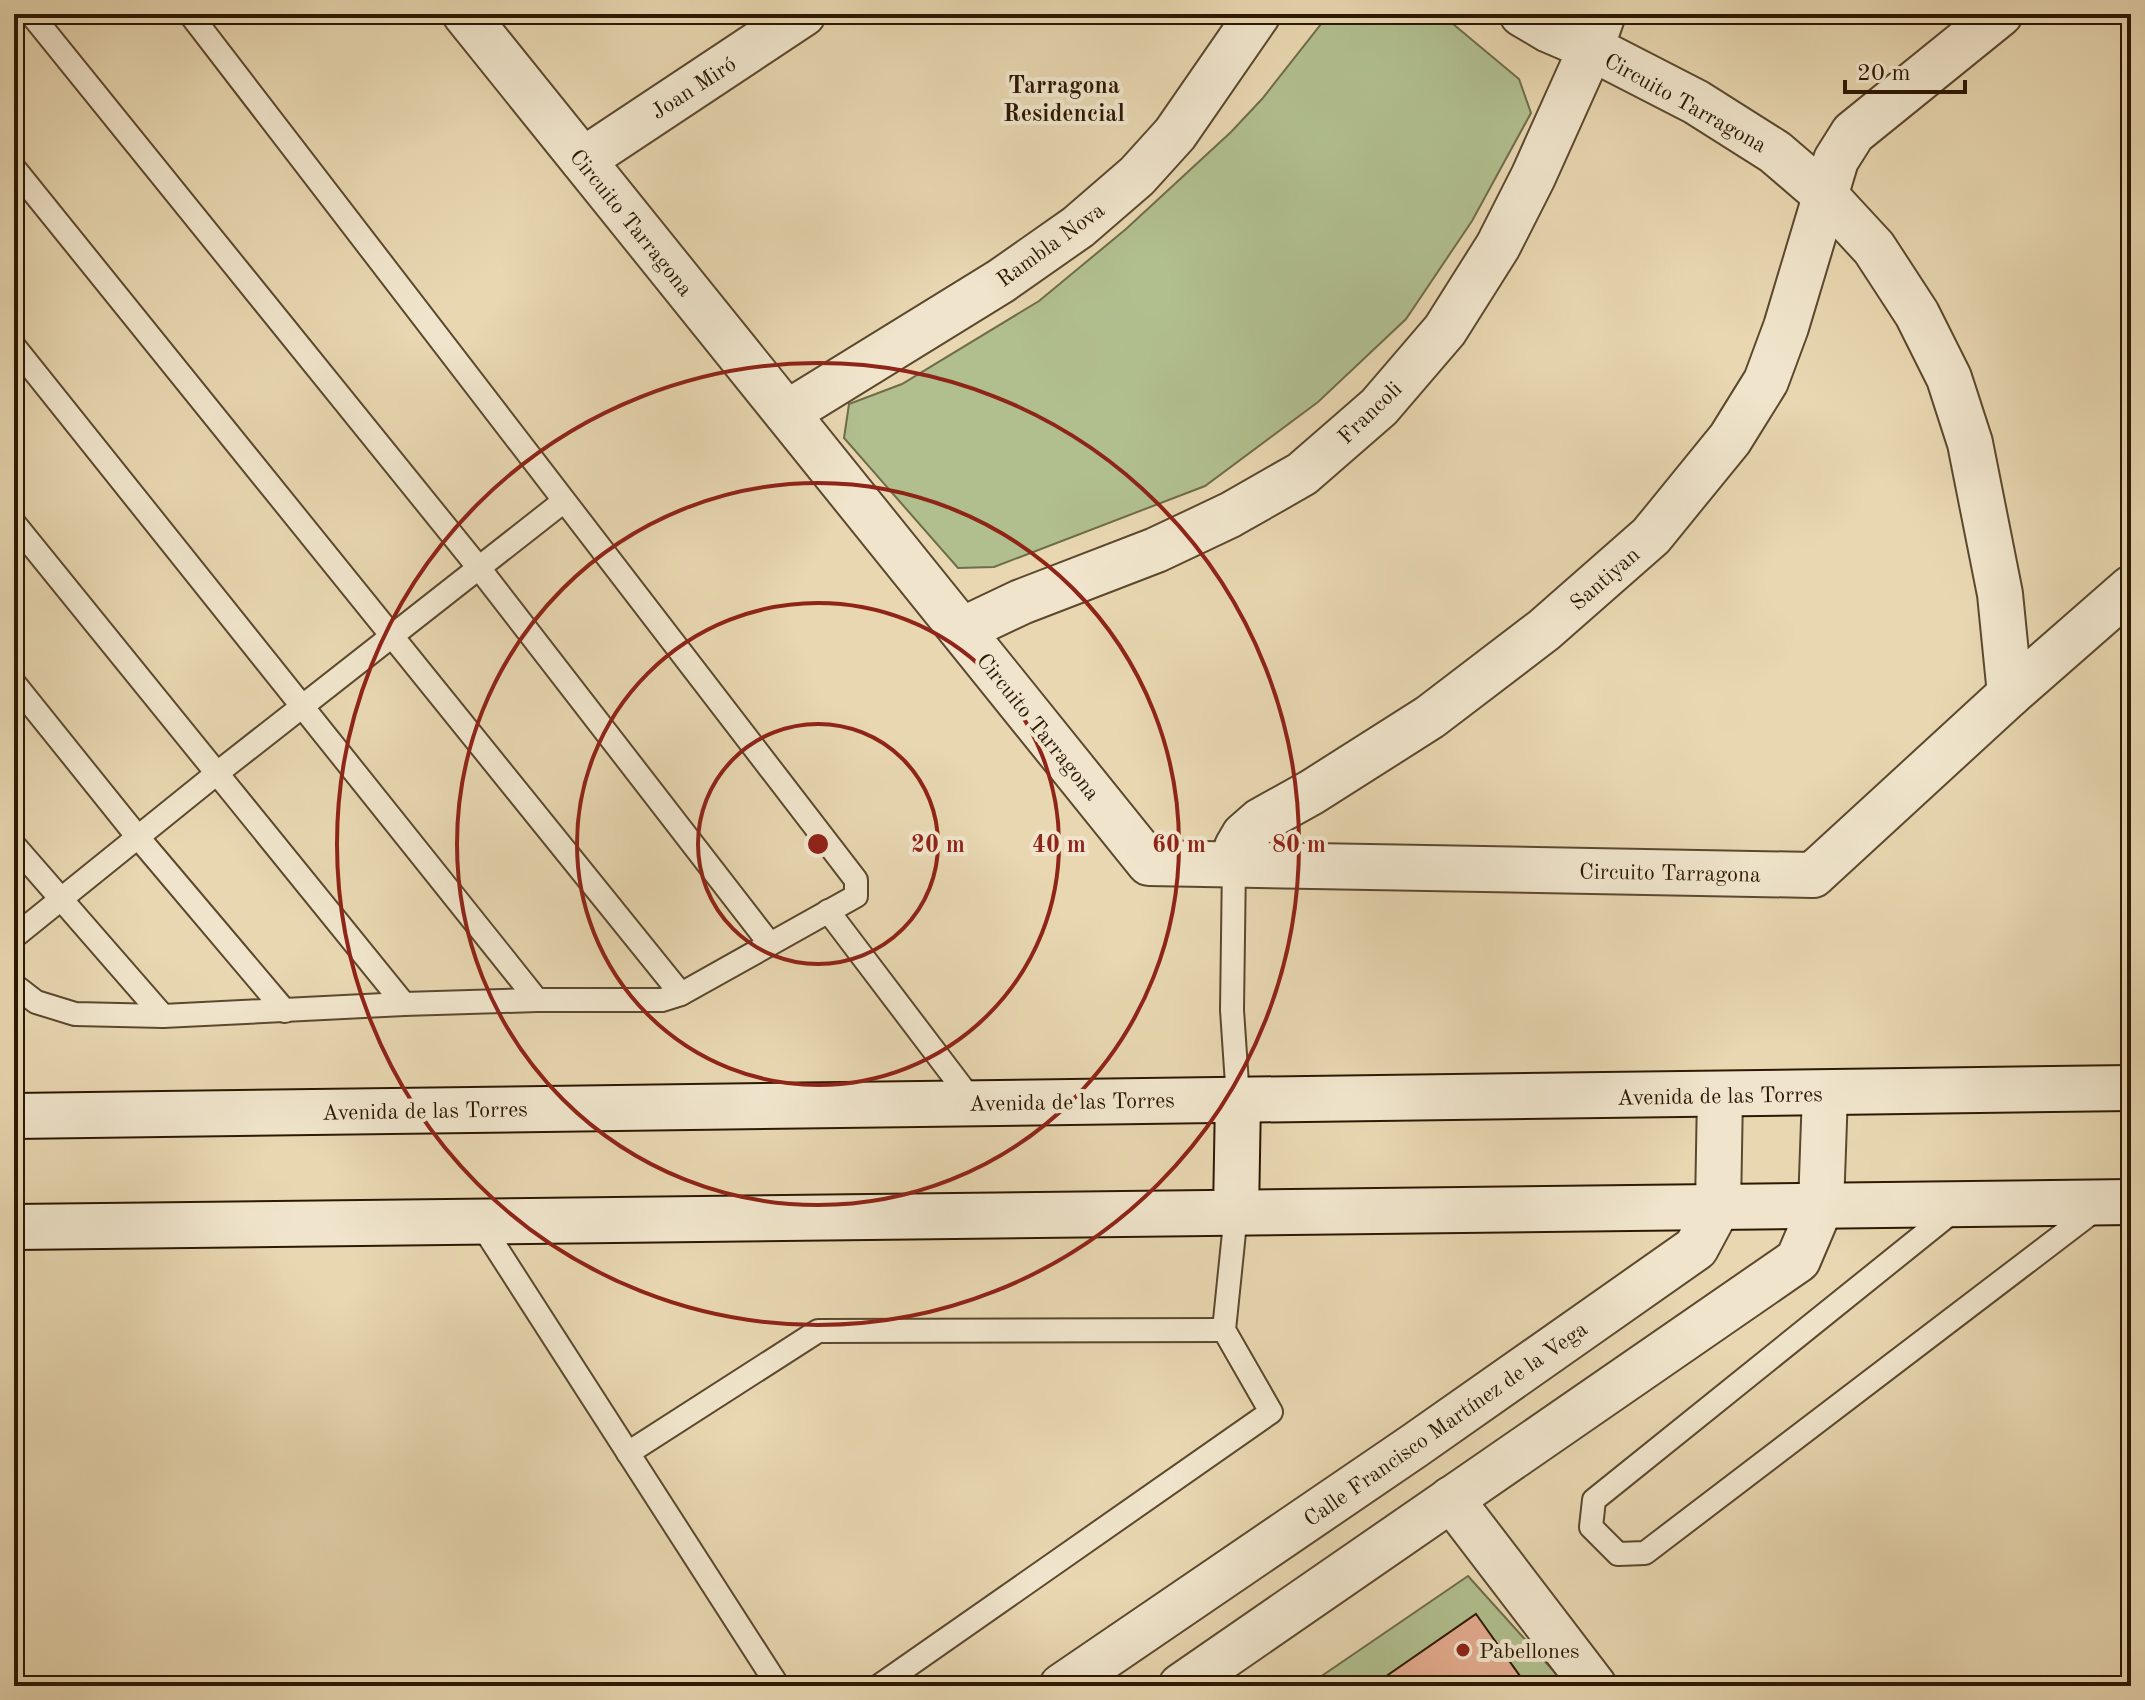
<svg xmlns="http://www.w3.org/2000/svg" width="2145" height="1700" viewBox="0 0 2145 1700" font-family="'Old Standard TT',serif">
<rect width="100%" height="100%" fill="#e8d7b1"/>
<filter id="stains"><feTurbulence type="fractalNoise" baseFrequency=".0025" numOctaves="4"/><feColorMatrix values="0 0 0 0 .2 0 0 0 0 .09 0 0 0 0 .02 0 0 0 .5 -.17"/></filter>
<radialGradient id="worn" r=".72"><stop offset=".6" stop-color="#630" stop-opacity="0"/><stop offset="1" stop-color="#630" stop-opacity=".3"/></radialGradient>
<g fill="#b1bf8f" stroke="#6f6c49" stroke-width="2">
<polygon points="1329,14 1441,14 1519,79 1531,113 1472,221 1406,319 1318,402 1205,486 994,567 958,568 844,438 849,404 902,384 1039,301 1126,229 1231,132 1262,99"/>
<polygon points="1468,1576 1567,1686 1307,1686"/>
</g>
<polygon fill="#e4ac90" stroke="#2d1803" stroke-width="2" points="1476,1614 1527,1686 1372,1686"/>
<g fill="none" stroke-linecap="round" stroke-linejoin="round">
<g stroke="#5c482e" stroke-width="26">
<g id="service">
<polyline points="31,14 479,568 770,944"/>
<polyline points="14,168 681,994"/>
<polyline points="14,346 537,1000"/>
<polyline points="14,523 404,1004"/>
<polyline points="14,683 137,836 285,1011"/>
<polyline points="14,845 163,1016"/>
<polyline points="1234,863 1232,1010 1238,1099"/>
<polyline points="828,911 973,1102"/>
<polyline points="14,937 216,774 564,501"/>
<polyline points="14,985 36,1002 75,1014 163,1016 404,1004 537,1000 662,1000 681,994 856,896 856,880 190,14"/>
<polyline points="1957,1208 1594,1500 1591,1527 1618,1554 1645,1553 2099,1207"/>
<polyline points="479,1221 778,1686"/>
<polyline points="628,1453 818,1331 1224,1330"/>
<polyline points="879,1686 1271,1412 1224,1330 1236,1213"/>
</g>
</g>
<g stroke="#5c482e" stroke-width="48">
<g id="minor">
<polyline points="465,14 1149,863 1813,875 2010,694 2131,588"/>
<polyline points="1522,14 1549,30 1591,48 1696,102 1775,152 1825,195 1874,248 1917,314 1949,378 1970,443 2000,594 2010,694"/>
<polyline points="583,160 803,14"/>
<polyline points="787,413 1001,281 1078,227 1137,176 1175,134 1258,14"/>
<polyline points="962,630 1021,602 1156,550 1230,515 1302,474 1379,407 1445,330 1498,246 1533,177 1591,48 1603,14"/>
<polyline points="1234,863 1237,847 1244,835 1260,821 1312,792 1430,717 1544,630 1651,536 1730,439 1766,381 1786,327 1836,160 1853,133 2000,14"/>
<polyline points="1451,1499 1594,1686"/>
</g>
</g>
<g stroke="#5c482e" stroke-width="48">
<g id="tertiary">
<polyline points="1062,1686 1414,1446 1696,1248 1718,1207 1720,1095"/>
<polyline points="1181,1686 1798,1260 1821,1206 1825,1093"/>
</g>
</g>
<g stroke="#2d1803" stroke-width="48">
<g id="secondary">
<polyline points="14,1116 2131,1088"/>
<polyline points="1236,1213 1238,1099"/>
<polyline points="14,1227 2131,1202"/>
</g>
</g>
<use href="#service" stroke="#f0e5cc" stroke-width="22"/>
<use href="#minor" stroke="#f0e5cc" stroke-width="44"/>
<use href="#tertiary" stroke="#f0e5cc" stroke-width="44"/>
<use href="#secondary" stroke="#f0e5cc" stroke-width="44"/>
</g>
<g fill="none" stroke="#8f2418" stroke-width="4">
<circle cx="818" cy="844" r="120"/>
<circle cx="818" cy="844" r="241"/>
<circle cx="818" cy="844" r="361"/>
<circle cx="818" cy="844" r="481"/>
</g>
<circle fill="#8f2418" stroke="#f0e5cc" stroke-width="3" cx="1463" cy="1650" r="8"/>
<g text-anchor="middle" stroke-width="8" stroke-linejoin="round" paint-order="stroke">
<g font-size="22" fill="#2d1803" stroke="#f0e5cc">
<text transform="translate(693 87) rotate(-33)" y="8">Joan Miró</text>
<text transform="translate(1686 102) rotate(29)" y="8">Circuito Tarragona</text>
<text transform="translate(632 222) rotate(51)" y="8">Circuito Tarragona</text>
<text transform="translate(1050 244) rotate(-36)" y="8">Rambla Nova</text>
<text transform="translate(1369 412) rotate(-44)" y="8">Francoli</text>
<text transform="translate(1604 578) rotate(-41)" y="8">Santiyan</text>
<text transform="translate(1039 726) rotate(51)" y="8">Circuito Tarragona</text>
<text transform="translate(1670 872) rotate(1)" y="8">Circuito Tarragona</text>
<text transform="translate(1720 1095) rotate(-1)" y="8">Avenida de las Torres</text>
<text transform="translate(1072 1101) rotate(-1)" y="8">Avenida de las Torres</text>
<text transform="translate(425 1110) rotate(-1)" y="8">Avenida de las Torres</text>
<text transform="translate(1445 1423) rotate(-35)" y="8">Calle Francisco Martínez de la Vega</text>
</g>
<g font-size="22" fill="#2d1803" stroke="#f0e5cc" text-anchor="start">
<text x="1479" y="1658">Pabellones</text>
</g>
<g font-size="24" font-weight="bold" fill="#2d1803" stroke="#f0e5cc">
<text x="1064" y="93">Tarragona<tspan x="1064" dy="28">Residencial</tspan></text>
</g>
</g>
<circle cx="818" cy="844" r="12" fill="#8f2418" stroke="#f0e5cc" stroke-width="4"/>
<g font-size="24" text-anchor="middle" font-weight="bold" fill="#8f2418" stroke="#f0e5cc" stroke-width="8" stroke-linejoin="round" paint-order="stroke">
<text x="938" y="852">20 m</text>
<text x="1059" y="852">40 m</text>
<text x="1179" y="852">60 m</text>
<text x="1299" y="852">80 m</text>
</g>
<rect width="2145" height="1700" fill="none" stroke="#e8d7b1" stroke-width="48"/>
<rect x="16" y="16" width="2113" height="1668" fill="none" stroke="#2d1803" stroke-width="4"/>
<rect x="24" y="24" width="2097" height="1652" fill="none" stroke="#2d1803" stroke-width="2"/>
<path d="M1845 80v12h120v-12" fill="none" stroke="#2d1803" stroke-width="4"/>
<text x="1857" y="80" font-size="24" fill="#2d1803" stroke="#f0e5cc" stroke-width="6" paint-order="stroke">20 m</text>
<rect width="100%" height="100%" filter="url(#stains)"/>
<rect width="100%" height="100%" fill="url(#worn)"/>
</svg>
